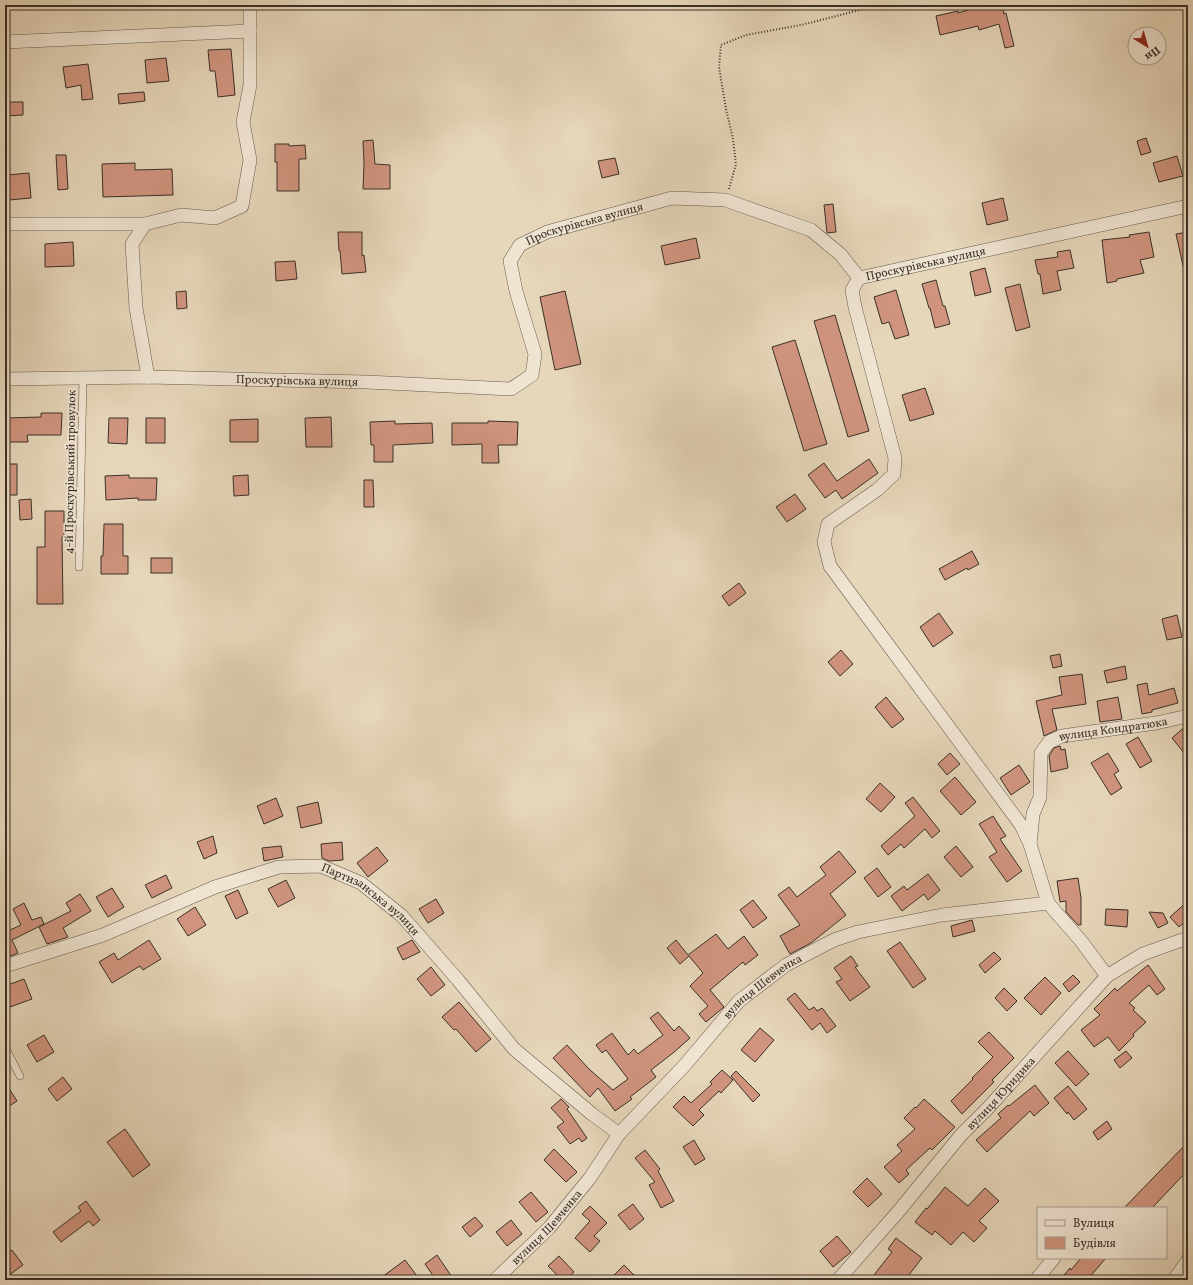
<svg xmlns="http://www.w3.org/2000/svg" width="1193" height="1285" viewBox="0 0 1193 1285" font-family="Vollkorn,serif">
<rect width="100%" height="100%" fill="#e6d6ba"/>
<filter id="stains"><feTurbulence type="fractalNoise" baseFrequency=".005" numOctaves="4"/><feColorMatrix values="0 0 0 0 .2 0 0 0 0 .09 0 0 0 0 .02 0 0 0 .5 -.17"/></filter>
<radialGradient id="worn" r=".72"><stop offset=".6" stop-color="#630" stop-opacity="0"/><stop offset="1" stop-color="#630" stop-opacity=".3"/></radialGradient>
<g fill="#d0947e" stroke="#3a3128">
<polygon points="985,5 1002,5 1004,14 1006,13 1014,46 1005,48 999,24 979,30 978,26 940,35 936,16 958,11 958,13"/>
<polygon points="231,49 235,95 218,97 215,71 210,71 208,50"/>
<polygon points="166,58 169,81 147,83 145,60"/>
<polygon points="88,64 93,99 82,100 81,85 66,88 63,67"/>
<polygon points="144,92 145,101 119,104 118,94"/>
<polygon points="5,102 23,102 23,115 5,116"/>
<polygon points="1146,138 1151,152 1141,155 1137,141"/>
<polygon points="373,140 375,164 390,165 390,189 363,189 364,163 363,141"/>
<polygon points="275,144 289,144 289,146 305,145 306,159 299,159 299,191 277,191 277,162 275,162"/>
<polygon points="56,155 66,155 68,189 58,190"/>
<polygon points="1177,156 1183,176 1159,182 1153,163"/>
<polygon points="615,158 619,174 602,178 598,161"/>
<polygon points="135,163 135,170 172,169 173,195 103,197 102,164"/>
<polygon points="29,173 31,198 9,200 7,175"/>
<polygon points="1003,198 1008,220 987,225 982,203"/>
<polygon points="833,204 836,232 827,233 824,205"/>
<polygon points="338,232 362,232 362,256 364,255 366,272 342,274 340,251 339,251"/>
<polygon points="1149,232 1154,257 1140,260 1144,273 1117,279 1117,281 1107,283 1102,240 1130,237 1129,235"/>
<polygon points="1188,232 1188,270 1184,270 1176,234"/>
<polygon points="696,238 700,258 665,265 661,246"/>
<polygon points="73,242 74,266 45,267 45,244"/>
<polygon points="1070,250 1074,268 1057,271 1061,290 1043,294 1040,274 1038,274 1035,260 1058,257 1057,252"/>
<polygon points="295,261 297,279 276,281 275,262"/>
<polygon points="985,268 991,292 975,296 970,272"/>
<polygon points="936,280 943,306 945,306 950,324 935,328 930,308 929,308 922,284"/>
<polygon points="1020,284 1030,327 1016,331 1005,288"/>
<polygon points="896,290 909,335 895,339 889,322 882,324 874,297"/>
<polygon points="186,291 187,308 177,309 176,292"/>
<polygon points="565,291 581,364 555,370 540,297"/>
<polygon points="835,315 869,431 848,437 814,321"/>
<polygon points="795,340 827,444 804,451 772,347"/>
<polygon points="925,388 934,414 910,421 902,395"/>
<polygon points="41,413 62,413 61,435 27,435 28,442 5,442 5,418 41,417"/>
<polygon points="331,417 332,447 306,447 305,418"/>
<polygon points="109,418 128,418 127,444 108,443"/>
<rect x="146" y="418" width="19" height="25"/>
<polygon points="258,419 258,442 230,442 230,420"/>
<polygon points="395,421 395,424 432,423 433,443 393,445 393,462 374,462 374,445 371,445 370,422"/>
<polygon points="488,421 518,422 517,445 498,445 499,463 482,463 482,444 452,445 452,423 488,423"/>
<polygon points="869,459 878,473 842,499 836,490 825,498 808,475 824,463 837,481"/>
<rect x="5" y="464" width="12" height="31"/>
<polygon points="129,475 129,478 157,478 156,500 138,500 138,498 106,500 105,476"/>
<polygon points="248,475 249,495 234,496 233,476"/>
<polygon points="364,480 373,480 374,507 364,507"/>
<polygon points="795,494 806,509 787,522 776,507"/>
<polygon points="31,499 32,519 20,520 19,500"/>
<polygon points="45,511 64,511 64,537 62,537 63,604 37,604 37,547 45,547"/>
<polygon points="104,524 123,524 123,556 128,556 128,574 101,574 101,556 103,556"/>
<polygon points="972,551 979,564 968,570 967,568 945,580 939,569"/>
<rect x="151" y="558" width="21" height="15"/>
<polygon points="739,583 746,593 729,606 722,596"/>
<polygon points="939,613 953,633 933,647 920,627"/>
<polygon points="1177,615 1182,637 1167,640 1162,619"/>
<polygon points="841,650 853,664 840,676 828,662"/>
<polygon points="1060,654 1062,666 1053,668 1050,656"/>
<polygon points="1125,666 1127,679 1107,683 1104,671"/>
<polygon points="1082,674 1086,704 1052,709 1057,730 1044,736 1036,701 1062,695 1059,677"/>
<polygon points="1147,683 1149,695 1174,688 1178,703 1152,710 1152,712 1142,714 1137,685"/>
<polygon points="886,697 904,719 892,728 875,707"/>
<polygon points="1118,697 1122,719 1100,722 1097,701"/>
<polygon points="1188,724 1188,758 1172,738"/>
<polygon points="1138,737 1152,761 1140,768 1126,744"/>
<polygon points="1060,746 1061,750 1065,749 1068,768 1051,772 1049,756 1054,748"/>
<polygon points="950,753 960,764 947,775 938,764"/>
<polygon points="1108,753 1119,771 1114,774 1122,788 1111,795 1091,763"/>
<polygon points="1019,765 1030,782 1011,795 1000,778"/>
<polygon points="955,777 976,802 961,815 940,791"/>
<polygon points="880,783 895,797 881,812 866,799"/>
<polygon points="913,797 940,831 932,838 925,829 904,848 901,844 888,855 881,846 915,816 905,803"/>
<polygon points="276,798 283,816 264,824 257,806"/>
<polygon points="318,802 322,823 301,828 297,807"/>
<polygon points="993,816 1006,836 1000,839 1022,871 1007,882 989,857 997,852 979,824"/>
<polygon points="213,836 217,853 204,859 197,842"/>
<polygon points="342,842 343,860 329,861 322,858 321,844"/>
<polygon points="281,846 283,857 264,861 262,848"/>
<polygon points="956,846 973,867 961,877 944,857"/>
<polygon points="377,847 388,861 368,877 357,863"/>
<polygon points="839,851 856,872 830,894 846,915 811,943 790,954 780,936 800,925 778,895 789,887 797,897 826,875 820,867"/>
<polygon points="877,868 891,887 878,897 864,878"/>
<polygon points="928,874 940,890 928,900 924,894 902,911 891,896 904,886 907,890"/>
<polygon points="166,875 172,888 152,898 145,885"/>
<polygon points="1078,878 1081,898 1081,925 1078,925 1066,912 1066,901 1060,902 1057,881"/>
<polygon points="286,880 295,898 278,907 268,889"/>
<polygon points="112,888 124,907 108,917 96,897"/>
<polygon points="238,890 248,913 236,919 225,896"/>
<polygon points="80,894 91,911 63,928 68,937 47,944 39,927 71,911 66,903"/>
<polygon points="436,899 444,913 428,923 419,909"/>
<polygon points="753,900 767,918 753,928 740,910"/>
<polygon points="1188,901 1188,919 1179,927 1170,917"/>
<polygon points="24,903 32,920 41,917 44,924 12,940 18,953 5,958 5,923 8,931 21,925 13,909"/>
<polygon points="195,907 206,925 188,936 177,919"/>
<polygon points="1106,909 1128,910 1127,927 1105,925"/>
<polygon points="1149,912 1163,913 1168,923 1158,928"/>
<polygon points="972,920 975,931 953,937 951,926"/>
<polygon points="716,934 728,949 744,936 758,955 745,965 743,962 710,990 724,1007 706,1022 699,1014 708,1006 690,986 703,973 689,956 680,964 667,948 676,940 688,955"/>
<polygon points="149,940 161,959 143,970 140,966 112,983 99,962 114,953 118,960"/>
<polygon points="412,940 420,952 403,960 397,948"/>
<polygon points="900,942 926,979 913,988 887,951"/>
<polygon points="994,952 1001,959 985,973 979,965"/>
<polygon points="851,956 858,966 855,967 870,987 850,1001 836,982 842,979 834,968"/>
<polygon points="1148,965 1165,989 1157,995 1149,985 1129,1003 1135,1008 1133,1010 1146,1022 1133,1034 1134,1036 1119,1051 1108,1037 1094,1047 1081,1030 1100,1015 1094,1009 1115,988 1117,991"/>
<polygon points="431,967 445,985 431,996 417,979"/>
<polygon points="1073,975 1080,982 1069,992 1063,984"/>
<polygon points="1045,977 1061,993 1041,1015 1024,998"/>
<polygon points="24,979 32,999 10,1007 5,993 5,986"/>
<polygon points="1004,988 1017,1001 1007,1011 995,998"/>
<polygon points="795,993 809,1010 814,1007 817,1011 822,1008 836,1026 827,1033 820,1023 812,1030 787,999"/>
<polygon points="459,1002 491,1039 476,1052 456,1029 454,1030 442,1017"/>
<polygon points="658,1012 674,1031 679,1026 690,1038 673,1053 651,1070 656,1077 630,1097 632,1099 615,1111 598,1088 590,1097 553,1058 567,1045 589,1069 613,1090 628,1079 606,1050 602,1053 596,1045 612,1033 628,1055 634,1049 638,1054 663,1035 650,1018"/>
<polygon points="760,1028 774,1040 755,1062 741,1050"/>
<polygon points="989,1032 1014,1058 992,1080 994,1082 962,1114 951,1101 973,1079 972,1078 993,1057 978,1042"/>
<polygon points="44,1035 54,1052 37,1062 27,1045"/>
<polygon points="1068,1051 1089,1074 1076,1086 1055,1063"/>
<polygon points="1126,1051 1132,1058 1120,1068 1114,1060"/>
<polygon points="722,1070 733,1080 721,1093 719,1091 699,1110 704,1115 693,1126 673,1107 684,1096 691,1103 712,1084 710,1082"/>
<polygon points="736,1071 760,1095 753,1102 731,1076"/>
<polygon points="63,1077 72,1089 57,1101 48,1089"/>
<polygon points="5,1082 17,1101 5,1109"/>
<polygon points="1035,1085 1049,1103 1034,1116 1030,1111 987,1152 976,1140 1001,1118 998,1114 1008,1105 1009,1106"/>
<polygon points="1068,1086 1087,1109 1074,1120 1068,1112 1067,1114 1054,1098"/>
<polygon points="561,1099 569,1107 567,1109 587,1138 582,1142 579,1138 570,1144 557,1127 564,1122 551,1108"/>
<polygon points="924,1099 955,1127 932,1150 930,1148 906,1170 909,1174 899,1183 884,1167 902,1151 897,1145 915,1129 904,1118 915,1107 916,1108"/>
<polygon points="1107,1121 1112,1129 1098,1140 1093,1132"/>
<polygon points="125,1129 150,1165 133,1177 107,1142"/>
<polygon points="694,1140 705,1159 695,1165 683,1147"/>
<polygon points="1188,1142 1188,1170 1152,1208 1124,1208"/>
<polygon points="554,1149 577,1172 566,1182 544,1160"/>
<polygon points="645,1150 660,1169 658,1171 674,1201 661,1208 649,1185 655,1182 635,1158"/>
<polygon points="867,1178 882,1194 868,1207 853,1192"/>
<polygon points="945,1187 968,1206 985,1188 999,1201 979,1221 987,1228 974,1242 963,1232 951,1245 935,1231 932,1235 915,1222 926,1208 927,1209"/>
<polygon points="531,1192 548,1212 536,1222 519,1202"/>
<polygon points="86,1201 100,1220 93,1226 89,1221 61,1242 53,1232 81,1211 78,1207"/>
<polygon points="633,1204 644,1219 630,1230 618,1215"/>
<polygon points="590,1206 607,1223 594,1236 600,1241 590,1252 575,1238 590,1221 582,1214"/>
<polygon points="475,1217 483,1226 470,1237 462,1227"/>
<polygon points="511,1220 522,1234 507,1246 496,1232"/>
<polygon points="837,1236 851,1252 833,1267 820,1251"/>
<polygon points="896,1238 922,1258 905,1280 870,1280 892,1252 888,1249"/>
<polygon points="12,1250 23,1265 5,1278 5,1255"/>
<polygon points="437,1255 454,1280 436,1280 425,1264"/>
<polygon points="559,1256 574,1272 566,1280 562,1280 548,1266"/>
<polygon points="1081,1258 1106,1258 1087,1280 1060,1280 1070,1268 1071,1270"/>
<polygon points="405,1260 420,1280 378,1280"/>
<polygon points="624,1265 639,1280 609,1280"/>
</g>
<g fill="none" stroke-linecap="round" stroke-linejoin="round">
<g stroke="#655a4c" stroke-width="8">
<g id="service">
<polyline points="79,567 83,379"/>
<polyline points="5,1047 20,1076"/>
</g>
</g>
<g stroke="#655a4c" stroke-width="14">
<g id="minor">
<polyline points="5,42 250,31"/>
<polyline points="5,224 145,224"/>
<polyline points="859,278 852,290 855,307 895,458 894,474 877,490 828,524 824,542 830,566 1021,825 1030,844 1048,903"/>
<polyline points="148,377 136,308 132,244 145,224 181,215 215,218 242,206 250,160 243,122 250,85 250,5"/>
<path id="s1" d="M 5,379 L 148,377 L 367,382 L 511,389 L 532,375 L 535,354 L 516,291 L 510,261 L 520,245 L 547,232 L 672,198 L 725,200 L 811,230 L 841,255 L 859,278 L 1188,206"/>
<path id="s2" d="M 1030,844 L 1033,814 L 1040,797 L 1041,753 L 1049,742 L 1062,736 L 1156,723 L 1188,716"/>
<path id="s3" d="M 5,966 L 103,935 L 215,887 L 279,867 L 321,866 L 361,883 L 402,916 L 458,980 L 514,1049 L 592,1114 L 619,1134"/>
<path id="s4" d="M 495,1280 L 549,1228 L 590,1178 L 619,1134 L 684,1066 L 739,1001 L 786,965 L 834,940 L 858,932 L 942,915 L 1048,903 L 1081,941 L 1107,976"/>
<path id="s5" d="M 838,1280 L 898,1212 L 961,1135 L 989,1107 L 1107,976 L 1143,954 L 1182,940 L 1188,939"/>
<polyline points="1036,1280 1054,1258"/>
<polyline points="1174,1280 1188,1260"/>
</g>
</g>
<polyline stroke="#3a3128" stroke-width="2" stroke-dasharray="1 2" stroke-linecap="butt" points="729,189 736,164 733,139 726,109 719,67 721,45 746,35 801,25 880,5"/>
<use href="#service" stroke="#efe4d2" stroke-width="7"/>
<use href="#minor" stroke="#efe4d2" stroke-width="13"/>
</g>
<g text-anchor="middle" stroke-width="3.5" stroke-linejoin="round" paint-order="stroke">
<g font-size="12" fill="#3a3128" stroke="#efe4d2">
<text dy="4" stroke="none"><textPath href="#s1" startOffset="736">Проскурівська вулиця</textPath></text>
<text dy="4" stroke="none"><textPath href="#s1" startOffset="1108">Проскурівська вулиця</textPath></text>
<text dy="4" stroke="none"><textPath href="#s1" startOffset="292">Проскурівська вулиця</textPath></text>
<text transform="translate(70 472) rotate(-89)" y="4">4-й Проскурівський провулок</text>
<text dy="4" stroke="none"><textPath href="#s2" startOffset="172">вулиця Кондратюка</textPath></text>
<text dy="4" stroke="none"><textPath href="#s3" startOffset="394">Партизанська вулиця</textPath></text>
<text dy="4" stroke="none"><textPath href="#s4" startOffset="399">вулиця Шевченка</textPath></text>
<text dy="4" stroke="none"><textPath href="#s5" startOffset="248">вулиця Юридика</textPath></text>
<text dy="4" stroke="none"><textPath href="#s4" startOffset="74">вулиця Шевченка</textPath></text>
</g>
</g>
<rect width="1193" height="1285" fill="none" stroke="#e6d6ba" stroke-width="20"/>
<rect x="6" y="6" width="1181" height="1273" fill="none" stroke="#3a3128" stroke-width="2"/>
<rect x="10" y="10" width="1173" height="1265" fill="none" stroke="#3a3128"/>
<rect x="1037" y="1207" width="130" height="52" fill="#efe4d2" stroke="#a79c8e"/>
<rect x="1045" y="1220" width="20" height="6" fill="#efe4d2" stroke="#a79c8e"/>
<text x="1073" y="1227" font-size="12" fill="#3a3128">Вулиця</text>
<rect x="1045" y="1237" width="20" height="12" fill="#d0947e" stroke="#a79c8e"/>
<text x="1073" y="1247" font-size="12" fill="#3a3128">Будівля</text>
<g transform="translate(1147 46) rotate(143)"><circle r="19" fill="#efe4d2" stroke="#a79c8e"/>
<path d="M0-3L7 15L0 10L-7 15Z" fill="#8f2418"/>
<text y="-6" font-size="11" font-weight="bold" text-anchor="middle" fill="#3a3128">Пн</text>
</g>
<rect width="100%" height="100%" filter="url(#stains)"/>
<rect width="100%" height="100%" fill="url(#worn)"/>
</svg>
